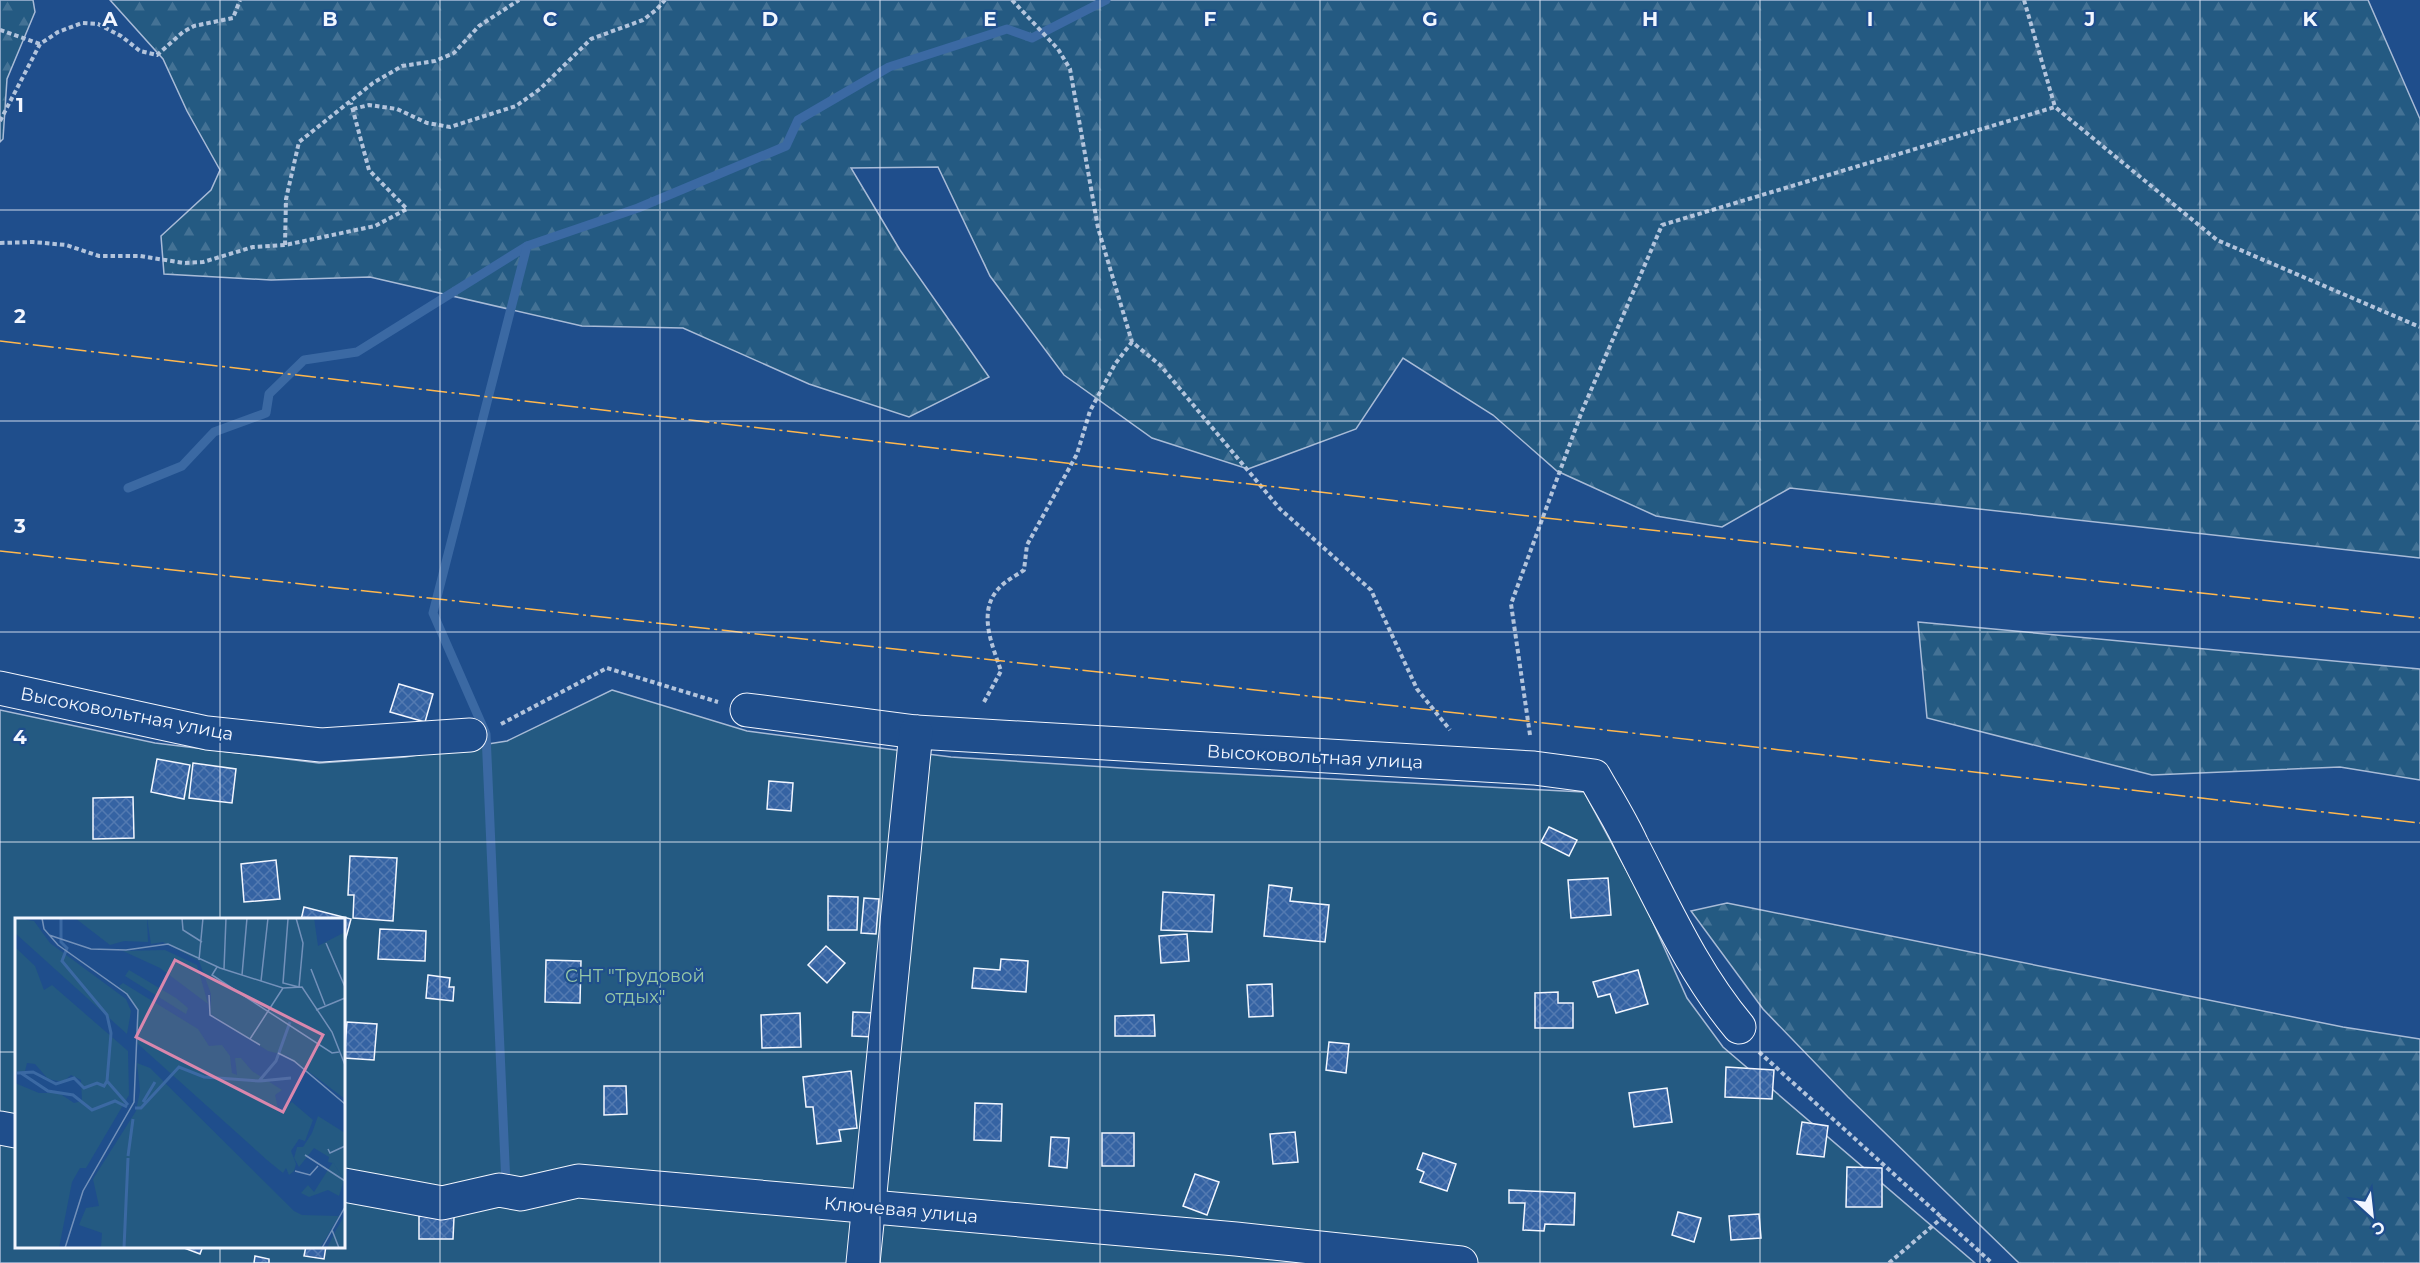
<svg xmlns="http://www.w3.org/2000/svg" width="2420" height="1263" viewBox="0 0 2420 1263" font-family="Montserrat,sans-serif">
<defs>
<pattern id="forest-firs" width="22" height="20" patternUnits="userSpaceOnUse" patternTransform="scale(1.5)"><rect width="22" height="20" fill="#245a82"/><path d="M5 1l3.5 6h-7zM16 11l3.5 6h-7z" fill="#447295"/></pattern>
<pattern id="building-cross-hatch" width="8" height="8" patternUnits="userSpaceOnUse" patternTransform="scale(1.5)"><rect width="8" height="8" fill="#3563a3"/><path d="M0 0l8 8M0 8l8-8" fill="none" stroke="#537ab1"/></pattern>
</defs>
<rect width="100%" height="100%" fill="#1f4e8c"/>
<path fill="#245a82" stroke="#a8bbd7" stroke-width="1.5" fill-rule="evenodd" d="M 612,690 L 747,731 L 951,757 L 1137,769 L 1584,792 L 1645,905 L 1687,998 L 1723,1047 L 1975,1263 L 0,1263 L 0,710 L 155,743 L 319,763 L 405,757 L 507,741 ZM 16,920 L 344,920 L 344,1246 L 16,1246 Z"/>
<g fill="url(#forest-firs)" stroke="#a8bbd7" stroke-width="1.5">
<polygon points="0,0 33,0 35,12 7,79 3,139 0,142"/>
<polygon points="110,0 2368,0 2420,119 2420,558 1790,488 1722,527 1656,516 1557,471 1493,415 1403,358 1356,429 1248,469 1152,438 1064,375 990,276 938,167 851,168 900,250 989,377 909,417 809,384 683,328 582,326 370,277 271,280 164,274 161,236 211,190 220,170 187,111 163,59"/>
<polygon points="1918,622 2420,669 2420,780 2340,767 2152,775 1927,718"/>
<polygon points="1727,903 2343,1027 2420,1039 2420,1263 2019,1263 1848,1097 1763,1009 1691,911"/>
</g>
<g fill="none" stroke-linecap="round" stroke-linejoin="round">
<g stroke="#3b69a3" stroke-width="9">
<polyline points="128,488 182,466 214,432 266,413 269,394 304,360 357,352 527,246"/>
<polyline points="506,1185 486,734 433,613 527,246 638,208 786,146 798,120 889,67 1007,29 1032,38 1106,0"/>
</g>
</g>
<g fill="url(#building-cross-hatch)" stroke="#f2f6ff" stroke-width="1.5">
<polygon points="399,684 433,694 425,722 390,712"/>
<polygon points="157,759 190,765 184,799 151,792"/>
<polygon points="193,763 236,769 232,803 189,798"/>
<polygon points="769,781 793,783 791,811 767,809"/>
<polygon points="133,797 134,838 93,839 93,798"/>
<polygon points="1549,827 1577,840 1569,856 1541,842"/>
<polygon points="350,856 397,858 393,921 353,918 354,895 348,895"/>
<polygon points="276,860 280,899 244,902 241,864"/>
<polygon points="1608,878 1611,915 1571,918 1568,880"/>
<polygon points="1269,885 1292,888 1290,901 1329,905 1325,942 1264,936"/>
<polygon points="1163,892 1214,895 1212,932 1161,930"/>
<polygon points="828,896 858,897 857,930 828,930"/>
<polygon points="864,898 879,899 876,934 861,933"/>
<polygon points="304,907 351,919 344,945 344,920 301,920"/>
<polygon points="380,929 426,931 425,961 378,959"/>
<polygon points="1187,934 1189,961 1161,963 1159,936"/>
<polygon points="826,946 845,963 827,983 808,965"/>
<polygon points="1001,959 1028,961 1026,992 972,988 974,968 1000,970"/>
<polygon points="546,960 581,961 580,1003 545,1002"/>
<polygon points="1638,970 1648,1004 1616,1013 1610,994 1598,997 1593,982"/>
<polygon points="428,975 450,978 449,987 454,987 453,1001 426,998"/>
<polygon points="1272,984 1273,1016 1249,1017 1247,985"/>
<polygon points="1558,992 1558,1003 1573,1003 1573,1028 1535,1028 1535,993"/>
<polygon points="853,1012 876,1013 875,1037 852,1036"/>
<polygon points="800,1013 801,1047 762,1048 761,1015"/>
<polygon points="1154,1015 1155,1036 1115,1036 1115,1016"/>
<polygon points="347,1022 377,1024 374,1060 344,1058"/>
<polygon points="1329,1042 1349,1044 1346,1073 1326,1070"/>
<polygon points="1726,1067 1774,1070 1772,1099 1725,1097"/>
<polygon points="851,1071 857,1128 839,1130 841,1141 817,1144 813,1107 806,1107 803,1077"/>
<polygon points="604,1086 626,1086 627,1114 604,1115"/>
<polygon points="1667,1088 1672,1122 1634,1127 1629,1093"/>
<polygon points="975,1103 1002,1104 1001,1141 974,1140"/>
<polygon points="1802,1122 1828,1126 1824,1157 1797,1154"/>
<polygon points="1295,1132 1298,1162 1273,1164 1270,1134"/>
<rect x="1102" y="1133" width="32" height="33"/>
<polygon points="1051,1137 1069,1138 1067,1168 1049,1166"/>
<polygon points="1423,1153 1456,1164 1447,1191 1420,1182 1424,1172 1417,1169"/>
<polygon points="1847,1167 1882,1168 1882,1207 1846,1207"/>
<polygon points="1195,1174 1219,1182 1207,1215 1183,1206"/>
<polygon points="1509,1190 1575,1193 1574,1225 1545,1224 1544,1231 1523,1230 1525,1203 1509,1203"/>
<polygon points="1678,1212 1701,1218 1694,1242 1672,1235"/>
<polygon points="1759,1214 1761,1238 1731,1240 1729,1216"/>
<polygon points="419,1216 454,1217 453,1239 419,1239"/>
<polygon points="179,1246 203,1246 200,1254"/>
<polygon points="306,1246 326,1246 324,1259 304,1256"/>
<polygon points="255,1256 269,1259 269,1263 254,1263"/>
</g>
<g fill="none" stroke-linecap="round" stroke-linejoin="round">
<g stroke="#f2f6ff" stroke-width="35">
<g id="minor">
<polyline points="0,688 207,733 321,745 470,735"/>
<path d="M 747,710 L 916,732 L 1534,768 L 1594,776 C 1607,799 1621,821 1632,845 C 1665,908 1693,972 1739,1027"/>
<polyline points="0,1128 16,1131"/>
<polyline points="344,1185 442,1203 499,1190 521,1194 578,1181 1236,1239 1461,1263"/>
<polyline points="863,1263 916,732"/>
</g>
</g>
<g stroke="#b3c4dc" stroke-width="4" stroke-dasharray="4.5 3" stroke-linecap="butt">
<polyline points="1012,0 1058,49 1070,69 1098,228 1132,342 1160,365 1280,509 1371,590 1417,689 1450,730"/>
<polyline points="2024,0 2055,107"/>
<polyline points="0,30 40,44"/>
<polyline points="353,109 369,105 397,109 427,123 450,127 516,106 540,89 591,39 643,20 656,10 665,0"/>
<polyline points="0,121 40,44 58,32 82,23 98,24 121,36 140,51 157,55 183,32 194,26 233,18 240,0"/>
<polyline points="0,243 33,242 66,245 99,256 140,256 184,263 203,262 253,247 285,245 375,226 407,209 369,170 351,103"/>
<polyline points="285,245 286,199 299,142 373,83 402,66 435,61 454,53 479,26 519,0"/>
<path d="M 984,702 L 1001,671 C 992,644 976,610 1001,586 C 1007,580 1017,575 1024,570 L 1027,545 L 1077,454 L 1090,411 L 1115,364 L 1132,342"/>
<polyline points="501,724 607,668 718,702"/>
<polyline points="1530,735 1511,604 1582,411 1662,225 2055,107 2217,240 2420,327"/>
<polyline points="1759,1052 1992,1263"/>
<polyline points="1889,1263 1943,1217"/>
</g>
<use href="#minor" stroke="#1f4e8c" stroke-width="33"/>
<g stroke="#ffb74d" stroke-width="1.5" stroke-dasharray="21 4.5 3 4.5" stroke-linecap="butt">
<polyline points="0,341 2420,618"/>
<polyline points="0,551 958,656 2420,823"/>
</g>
</g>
<path fill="none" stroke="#f2f6ff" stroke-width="1.5" stroke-opacity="0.55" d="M 220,0 L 220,920M 440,0 L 440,1263M 660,0 L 660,1263M 880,0 L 880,1263M 1100,0 L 1100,1263M 1320,0 L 1320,1263M 1540,0 L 1540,1263M 1760,0 L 1760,1263M 1980,0 L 1980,1263M 2200,0 L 2200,1263M 0,210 L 2420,210M 0,421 L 2420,421M 0,632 L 2420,632M 0,842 L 2420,842M 0,1052 L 16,1052M 344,1052 L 2420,1052M 220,1246 L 220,1263"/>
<g text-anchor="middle" stroke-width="4.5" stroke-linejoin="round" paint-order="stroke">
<g font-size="18" fill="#f2f6ff" stroke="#1f4e8c">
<text transform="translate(127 714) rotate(11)" y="6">Высоковольтная улица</text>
<text transform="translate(1315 757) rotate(3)" y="6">Высоковольтная улица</text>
<text transform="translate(901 1210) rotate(5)" y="6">Ключевая улица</text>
</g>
<g font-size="18" fill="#97c8a6" stroke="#1f4e8c">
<text x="635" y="982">СНТ "Трудовой<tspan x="635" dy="21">отдых"</tspan></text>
</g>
</g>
<g transform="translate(15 918)">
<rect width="330" height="330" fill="#1f4e8c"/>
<path d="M 132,0 L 299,0 L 303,28 L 330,14 L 330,181 L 273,138 L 253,133 L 196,96 L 196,76 L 184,43 L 148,24 L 136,26 ZM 303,198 L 330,215 L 330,263 L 318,245 L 313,244 L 314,239 L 299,230 L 284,249 L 279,240 L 282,229 L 288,229 L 297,215 ZM 330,297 L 330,330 L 312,330 L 321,312 Z" fill="#245a82"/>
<path d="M 0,0 L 19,3 L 35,25 L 111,81 L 116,93 L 112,116 L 0,15 ZM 60,0 L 132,0 L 133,24 L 109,23 L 95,27 ZM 0,29 L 20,48 L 29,72 L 37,67 L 113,133 L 114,177 L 71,250 L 65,250 L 57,264 L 44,330 L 0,330 L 0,165 L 24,175 L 44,175 L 59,185 L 67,183 L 66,162 L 56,157 L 48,164 L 33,161 L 20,146 L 12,145 L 10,153 L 0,154 ZM 150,32 L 182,47 L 193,86 L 145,50 L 108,33 ZM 114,52 L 161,80 L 173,90 L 171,96 L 110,58 ZM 108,65 L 183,111 L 194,128 L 207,127 L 215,138 L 217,155 L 222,157 L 220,140 L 226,140 L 237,153 L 267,172 L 260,177 L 264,195 L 277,184 L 298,202 L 290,223 L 284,221 L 276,233 L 281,246 L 279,253 L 274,257 L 271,250 L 268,255 L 252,242 L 123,126 L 123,91 L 104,68 ZM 122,145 L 135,150 L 279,293 L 287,297 L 324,298 L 305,330 L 86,330 L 87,315 L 64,307 L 71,290 L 84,288 L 78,261 L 121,193 L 125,173 ZM 318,244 L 329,262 L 324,278 L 313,272 L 294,279 L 286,275 L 293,267 L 299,274 Z" fill="#245a82"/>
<path fill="none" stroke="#3b69a3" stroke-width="3" d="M 2,155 L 18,154 L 41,166 L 59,160 L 69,170 L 82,165 L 89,168 L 92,163 L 96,115 L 92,97 L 47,43 L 52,30 L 46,24 L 46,0M 6,155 L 33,173 L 58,177 L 77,192 L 100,183 L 112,189M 92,163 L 113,187M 245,163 L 276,160M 128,184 L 140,164M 120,190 L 126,190 L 164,149 L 189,159 L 244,163 L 261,143 L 275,104M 113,238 L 118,201M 109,330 L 113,240"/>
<path fill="none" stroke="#7391ba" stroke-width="1.5" d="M 27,0 L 29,11 L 43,27 L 112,76 L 123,92 L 119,184 L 68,273 L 50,330M 167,0 L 168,12 L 187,24M 273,1 L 268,65 L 284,69 L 288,25 L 281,0M 34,17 L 76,31 L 111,32 L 153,26 L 205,50 L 268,70 L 287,69 L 317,114 L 330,147M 311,25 L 330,69M 184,42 L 188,0M 202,49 L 197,57 L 317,135 L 324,134M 209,51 L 211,0M 296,51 L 310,87M 227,57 L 232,0M 246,63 L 253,0M 194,77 L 195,97 L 245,127M 301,92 L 330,80M 235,121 L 268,70M 263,135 L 279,143 L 330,186M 313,231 L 315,235 L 330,228M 290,237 L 330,263M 280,253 L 295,257 L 303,248M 317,312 L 324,330M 307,330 L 330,289"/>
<path fill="#da87ad" fill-opacity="0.15" stroke="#da87ad" stroke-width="3" d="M 160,42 L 308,117 L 268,194 L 121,119 Z"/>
<rect width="330" height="330" fill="none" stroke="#f2f6ff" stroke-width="3"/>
</g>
<g font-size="20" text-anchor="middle" font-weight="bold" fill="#f2f6ff" stroke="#1f4e8c" stroke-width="4.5" stroke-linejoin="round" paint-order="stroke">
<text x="110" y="26">A</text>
<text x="330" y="26">B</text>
<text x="550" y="26">C</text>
<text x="770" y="26">D</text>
<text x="990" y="26">E</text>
<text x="1210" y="26">F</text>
<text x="1430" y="26">G</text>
<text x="1650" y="26">H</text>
<text x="1870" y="26">I</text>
<text x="2090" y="26">J</text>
<text x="2310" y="26">K</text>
<text x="20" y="112">1</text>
<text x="20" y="323">2</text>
<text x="20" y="533">3</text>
<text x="20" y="744">4</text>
</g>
<g transform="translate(2372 1215) rotate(153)" stroke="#1f4e8c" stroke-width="4.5" paint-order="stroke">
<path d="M0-4.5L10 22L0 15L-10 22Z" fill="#f2f6ff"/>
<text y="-9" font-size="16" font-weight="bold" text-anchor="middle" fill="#f2f6ff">С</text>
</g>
</svg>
